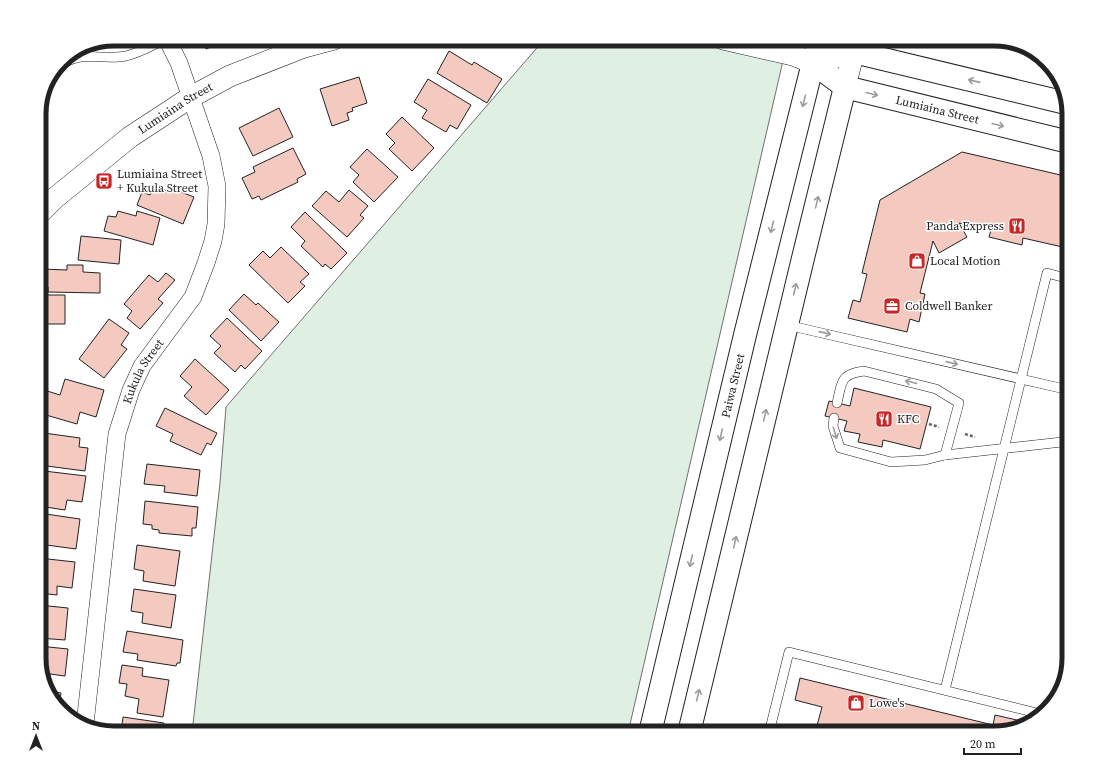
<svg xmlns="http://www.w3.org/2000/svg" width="1108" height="772" viewBox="0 0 1108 772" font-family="'Source Serif 4',serif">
<rect width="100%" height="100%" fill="#fff"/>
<polygon fill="#e0efe3" stroke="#6f6f6f" points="546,39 788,39 628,733 192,733 220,483 226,407 542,42"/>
<g fill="#f3c9c0" stroke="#222">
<polygon points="113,39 113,44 92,46 92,43"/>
<polygon points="202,39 231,39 206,49"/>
<polygon points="449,51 472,65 474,62 502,79 487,103 437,73"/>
<polygon points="359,77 367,103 352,108 353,111 347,113 349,120 332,126 320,89"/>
<polygon points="428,79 471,105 457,129 450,125 446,132 422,118 427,110 414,102"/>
<polygon points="279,108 293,137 253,156 239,128"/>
<polygon points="402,117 434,148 412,171 389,149 395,143 386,134"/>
<polygon points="293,148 306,174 297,179 298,182 261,200 259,196 252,199 242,178 255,172 253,167"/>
<polygon points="367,149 398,177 374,202 353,182 359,175 350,167"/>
<polygon points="962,152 1069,177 1069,256 1066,255 1067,248 1023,238 1022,245 989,237 991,230 959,223 967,237 939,253 933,241 920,293 925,294 919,322 910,319 907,332 848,318 853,300 860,302 867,274 862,273 880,200"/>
<polygon points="153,186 167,191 168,187 194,197 183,224 137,205 142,192 150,195"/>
<polygon points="349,190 368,206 360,215 364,218 347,237 312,206 326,191 339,202"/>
<polygon points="118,211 136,216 137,211 160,218 153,245 104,231 108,216 116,217"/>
<polygon points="305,212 347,253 331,269 325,264 323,267 301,246 305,241 291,227"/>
<polygon points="81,236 121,240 119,264 78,260"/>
<polygon points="281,247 309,274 300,282 305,286 288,303 249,265 263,251 270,258"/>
<polygon points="67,265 83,265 83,272 100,273 100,293 48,292 48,287 41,287 42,269 67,270"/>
<polygon points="166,273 175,280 158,299 163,303 140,329 127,318 132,311 124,304 149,275 158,282"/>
<polygon points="244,294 256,305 258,303 279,322 261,341 229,310"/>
<polygon points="41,295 65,295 65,324 39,324 39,300 41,300"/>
<polygon points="227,318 262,351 245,369 241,365 235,372 214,353 221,346 210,336"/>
<polygon points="109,319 129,333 121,345 127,349 104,378 79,359"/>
<polygon points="195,359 229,390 206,415 184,396 192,387 180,376"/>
<polygon points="65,379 104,390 96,417 80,412 77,424 39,413 39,405 44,390 60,395"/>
<polygon points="854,388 931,407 920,449 883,440 882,447 858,442 860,434 844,431 847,421 825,416 829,401 850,406"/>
<polygon points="165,408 217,433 211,445 207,443 201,455 170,441 173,434 156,426"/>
<polygon points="39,426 45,427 44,433 80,438 79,447 88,448 85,471 39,465"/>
<polygon points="147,464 200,470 197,496 164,492 165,486 144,484"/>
<polygon points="44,471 86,476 82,502 67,500 65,510 39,506 41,491 39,491 39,475 43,475"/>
<polygon points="145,501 198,507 196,528 192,528 192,536 159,533 159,530 152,529 152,525 143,524"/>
<polygon points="39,513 80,519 76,549 39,544"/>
<polygon points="137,545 180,551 175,586 143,581 144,571 134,569"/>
<polygon points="39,558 75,562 72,588 57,586 57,595 39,593"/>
<polygon points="134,589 176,595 171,628 142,623 143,613 131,611"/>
<polygon points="39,605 68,608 65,640 39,638"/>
<polygon points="127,631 183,640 180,663 177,663 176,666 137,660 138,654 123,652"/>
<polygon points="39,646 68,649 65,676 50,674 49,683 45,682 39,663"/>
<polygon points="122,665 143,668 142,676 169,680 163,717 137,713 139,699 125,696 127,684 119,683"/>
<polygon points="800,678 993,725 995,715 1030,723 1027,725 994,733 815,733 822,707 795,700"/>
<polygon points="48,691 61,693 59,706 49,695"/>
<polygon points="123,717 164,723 162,733 121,733"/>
</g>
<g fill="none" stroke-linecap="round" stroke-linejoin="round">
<g stroke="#222" stroke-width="10">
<g id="service">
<path d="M 57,69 C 77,48 101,61 126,56 C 140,53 153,45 166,39"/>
<polyline points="787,325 1069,390"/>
<path d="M 837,403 C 842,382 840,374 864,371 L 936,389 L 959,403 L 945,455"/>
<polyline points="834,418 833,426 840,448 891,462 925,460 945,455 1062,442 1069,442"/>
<polyline points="945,690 1047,273 1069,279"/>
<polyline points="769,733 789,652 1041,714"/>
</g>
</g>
<g stroke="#222" stroke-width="18">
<g id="minor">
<path id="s1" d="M 85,724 L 117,434 L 131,390 L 142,366 L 193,297 L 206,263 L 213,241 L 216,224 L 217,186 L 211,156 L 179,63 L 167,39"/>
</g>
</g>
<g stroke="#222" stroke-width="22">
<g id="tertiary">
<polyline points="723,39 793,55 813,63 819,39"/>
<polyline points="845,87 857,39"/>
<path id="s2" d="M 39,214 L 55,198 L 130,137 L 191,97 L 230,76 L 304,47 L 334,39"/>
</g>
</g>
<g stroke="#222" stroke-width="24">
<g id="secondary">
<path id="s3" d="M 813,63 L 845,87 L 1069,142"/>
<polyline points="813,63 854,52 1066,103"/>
<path id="s4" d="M 650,733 L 745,335 L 813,63"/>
<polyline points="689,733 804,254 845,87"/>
</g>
</g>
<g stroke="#646464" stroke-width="2.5" stroke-dasharray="3 2" stroke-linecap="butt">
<polyline points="929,424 939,427"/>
<polyline points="965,434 975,437"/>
</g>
<use href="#service" stroke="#fff" stroke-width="9"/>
<use href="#minor" stroke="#fff" stroke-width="17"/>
<use href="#tertiary" stroke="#fff" stroke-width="21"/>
<use href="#secondary" stroke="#fff" stroke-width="22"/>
</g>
<defs><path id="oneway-shaft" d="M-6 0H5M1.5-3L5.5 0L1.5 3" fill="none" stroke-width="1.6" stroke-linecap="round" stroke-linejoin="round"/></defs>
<g stroke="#9c9c9c">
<use href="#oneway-shaft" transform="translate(974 81) rotate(-167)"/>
<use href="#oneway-shaft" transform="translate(872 94) rotate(14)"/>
<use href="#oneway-shaft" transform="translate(804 101) rotate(104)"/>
<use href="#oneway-shaft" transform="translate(998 125) rotate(14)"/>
<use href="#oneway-shaft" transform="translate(817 202) rotate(-76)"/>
<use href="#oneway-shaft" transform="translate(772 227) rotate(104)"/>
<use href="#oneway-shaft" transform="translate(795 289) rotate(-77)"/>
<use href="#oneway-shaft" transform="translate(825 333) rotate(13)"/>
<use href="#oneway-shaft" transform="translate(952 363) rotate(13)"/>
<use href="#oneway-shaft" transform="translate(911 382) rotate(-166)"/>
<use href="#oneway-shaft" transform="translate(765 415) rotate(-77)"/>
<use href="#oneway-shaft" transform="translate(835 433) rotate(73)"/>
<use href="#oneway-shaft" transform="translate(721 435) rotate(103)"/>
<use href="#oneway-shaft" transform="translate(735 542) rotate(-77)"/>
<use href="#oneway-shaft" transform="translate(691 561) rotate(103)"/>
<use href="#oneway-shaft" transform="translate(698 695) rotate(-76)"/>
</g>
<defs>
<g id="bus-square" transform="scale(0.9)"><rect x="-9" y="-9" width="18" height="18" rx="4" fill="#c62828" stroke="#fff"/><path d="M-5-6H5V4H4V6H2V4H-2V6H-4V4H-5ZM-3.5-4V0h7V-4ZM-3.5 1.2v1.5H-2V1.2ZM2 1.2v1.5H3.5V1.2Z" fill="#fff"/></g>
<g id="restaurant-square" transform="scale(0.9)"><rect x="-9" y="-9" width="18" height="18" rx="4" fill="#c62828" stroke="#fff"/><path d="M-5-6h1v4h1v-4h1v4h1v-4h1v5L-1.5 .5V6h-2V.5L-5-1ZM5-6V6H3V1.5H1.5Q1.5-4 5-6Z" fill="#fff"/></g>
<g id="shop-square" transform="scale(0.9)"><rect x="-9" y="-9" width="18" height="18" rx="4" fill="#c62828" stroke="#fff"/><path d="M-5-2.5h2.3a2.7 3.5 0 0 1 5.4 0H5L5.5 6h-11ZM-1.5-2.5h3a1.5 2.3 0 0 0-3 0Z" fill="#fff"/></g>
<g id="office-square" transform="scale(0.9)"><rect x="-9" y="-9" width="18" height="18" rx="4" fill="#c62828" stroke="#fff"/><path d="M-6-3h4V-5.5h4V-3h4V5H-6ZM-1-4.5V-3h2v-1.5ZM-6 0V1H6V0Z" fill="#fff"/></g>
</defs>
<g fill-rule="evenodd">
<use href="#bus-square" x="104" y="181"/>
<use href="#restaurant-square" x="1017" y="226"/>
<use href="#shop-square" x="917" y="261"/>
<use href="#office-square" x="892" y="306"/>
<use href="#restaurant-square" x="884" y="419"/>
<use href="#shop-square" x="856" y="703"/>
</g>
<g text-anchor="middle" stroke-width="3" stroke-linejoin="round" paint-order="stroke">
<g font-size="12" fill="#222" stroke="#fff">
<text dy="4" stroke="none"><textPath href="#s2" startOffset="173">Lumiaina Street</textPath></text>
<text dy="4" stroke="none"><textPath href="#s3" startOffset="135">Lumiaina Street</textPath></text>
<text dy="4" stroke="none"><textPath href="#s1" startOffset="360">Kukula Street</textPath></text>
<text dy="4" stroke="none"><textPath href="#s4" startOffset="357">Paiwa Street</textPath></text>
</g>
<g font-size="12" fill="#222" stroke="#fff" text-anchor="start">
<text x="117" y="178">Lumiaina Street<tspan x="117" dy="14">+ Kukula Street</tspan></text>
<text x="1004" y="230" text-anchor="end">Panda Express</text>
<text x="930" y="265">Local Motion</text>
<text x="905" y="310">Coldwell Banker</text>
<text x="897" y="423">KFC</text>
<text x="869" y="707">Lowe's</text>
</g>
</g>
<path d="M0 0H1108V772H0ZM114 46H994A68 68 0 0 1 1062 114V658A68 68 0 0 1 994 726H114A68 68 0 0 1 46 658V114A68 68 0 0 1 114 46Z" fill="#fff" fill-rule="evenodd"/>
<path fill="none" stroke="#222" stroke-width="5" d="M114 46H994A68 68 0 0 1 1062 114V658A68 68 0 0 1 994 726H114A68 68 0 0 1 46 658V114A68 68 0 0 1 114 46Z"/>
<g transform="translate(36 736)" stroke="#ffffff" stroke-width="3" paint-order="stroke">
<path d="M0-3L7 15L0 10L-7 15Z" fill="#222222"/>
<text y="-6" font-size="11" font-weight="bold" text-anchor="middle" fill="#222222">N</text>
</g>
<path d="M964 748v6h57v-6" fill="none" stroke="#222222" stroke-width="2"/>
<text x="970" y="748" font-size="12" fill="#222222" stroke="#ffffff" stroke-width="3" paint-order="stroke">20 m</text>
</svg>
